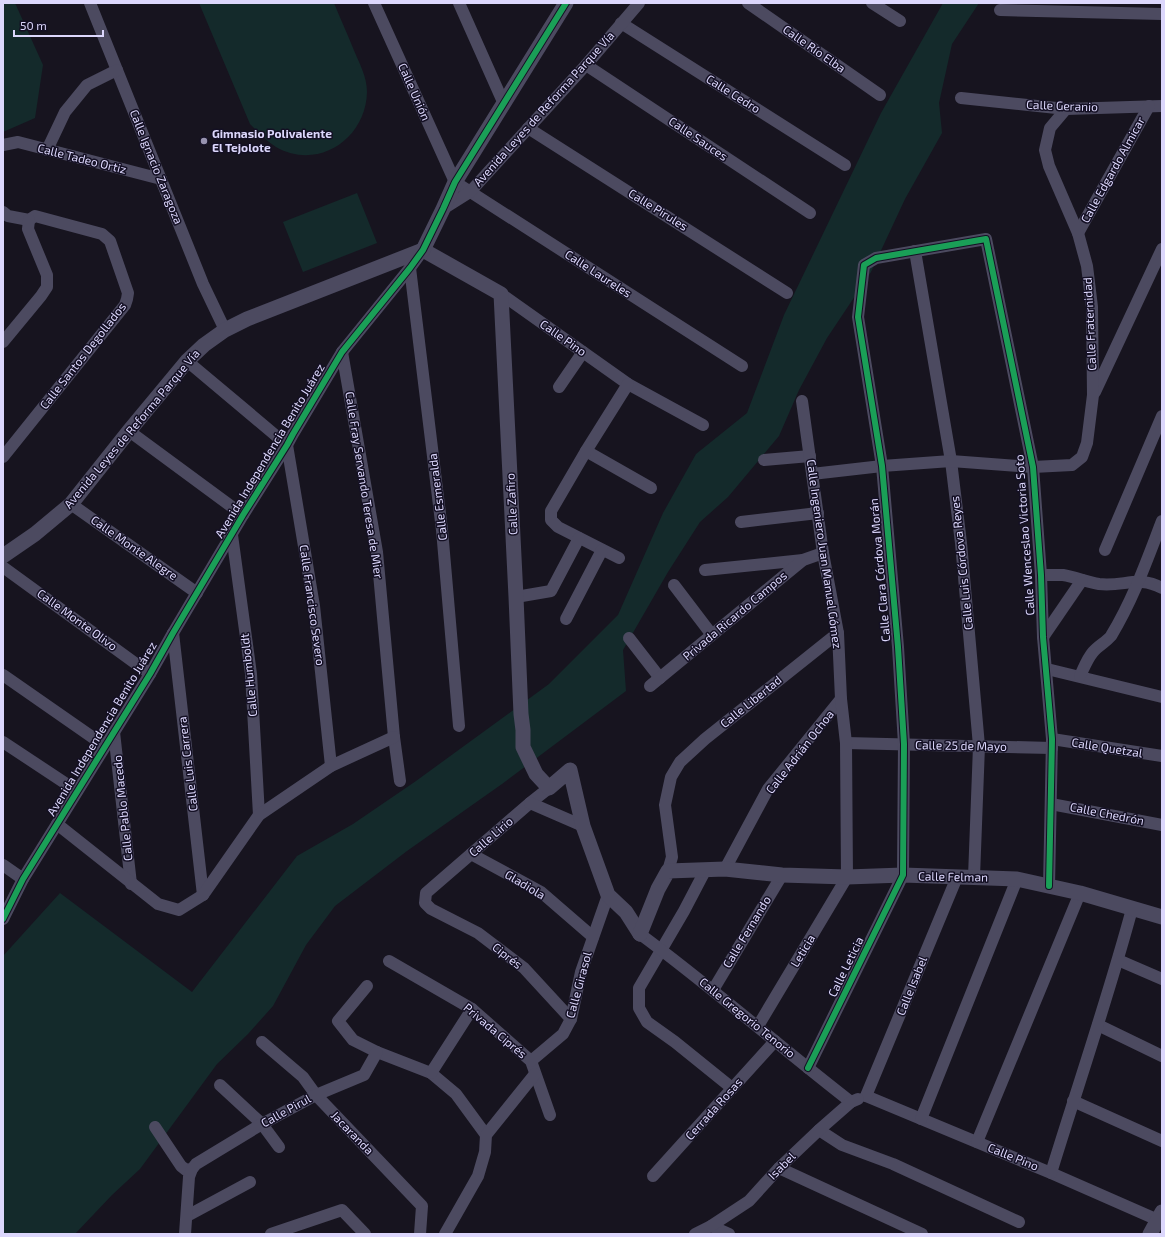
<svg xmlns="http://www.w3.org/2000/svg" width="1165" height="1237" viewBox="0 0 1165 1237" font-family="'Exo 2',sans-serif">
<rect width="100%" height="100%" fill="#17141f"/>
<g fill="#142a2b">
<polygon points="3,3 15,3 43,65 35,118 3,132"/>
<path d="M 199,3 L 334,3 C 340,18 347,33 353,48 C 359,63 367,76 367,92 C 366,139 318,171 276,147 C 266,141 258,132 250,124 Z"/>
<polygon points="943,3 979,3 952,44 939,103 942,133 905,199 871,272 827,338 799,390 779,436 728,497 700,522 668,572 623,650 626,691 502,784 407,851 335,906 306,945 273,1006 248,1034 217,1064 140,1169 112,1195 75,1234 3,1234 3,956 60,893 192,992 297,856 353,824 416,781 549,684 618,615 663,513 696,454 747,413 784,315 881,113"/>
<polygon points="357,193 377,243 303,272 283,222"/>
</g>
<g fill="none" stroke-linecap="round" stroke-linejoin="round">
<g stroke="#4c4a60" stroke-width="12">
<polyline points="90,3 203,284 225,330"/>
<polyline points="374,3 455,182 742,366"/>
<polyline points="459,3 504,104"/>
<polyline points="748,3 880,95"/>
<polyline points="872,3 900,21"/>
<polyline points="1000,10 1162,14"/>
<polyline points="621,23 845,165"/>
<polyline points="586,65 810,213"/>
<polyline points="961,98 1066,109 1162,106"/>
<polyline points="528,128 787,293"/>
<polyline points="3,145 18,142 161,179"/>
<polyline points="47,150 65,112 87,85 117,70"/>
<polyline points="443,209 470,192 586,65 639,3"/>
<polyline points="3,212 8,216 29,220 35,216 102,234 110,241 128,293 127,299 125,305 3,457"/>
<polyline points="1078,233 1149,106"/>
<polyline points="915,251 951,461 961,543 979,746 974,877"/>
<polyline points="410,268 442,530 459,726"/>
<polyline points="501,294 628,384 703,425"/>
<polyline points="3,342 41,296 47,287 47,275 28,229 29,220"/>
<polyline points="342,352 377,552 394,737 400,781"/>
<polyline points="187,361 287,445 314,606 331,766"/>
<polyline points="559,387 583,352"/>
<polyline points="1095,392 1162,249"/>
<polyline points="129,431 243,515"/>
<polyline points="586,451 651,488"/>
<polyline points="764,460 810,456"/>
<polyline points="812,474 882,466 951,461 1033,467 1072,465 1082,457 1087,443 1093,395 1092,307 1087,266 1078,233 1049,166 1045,150 1050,128 1066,109"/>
<polyline points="71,504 197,593"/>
<polyline points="741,522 818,513"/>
<polyline points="232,535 251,674 259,815"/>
<polyline points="1105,550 1162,416"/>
<polyline points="619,558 558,527 551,520 551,511 586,451 628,384"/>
<polyline points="3,567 150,674"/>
<polyline points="705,570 803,560"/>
<path d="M 1041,575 C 1049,575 1056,575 1063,575 C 1075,577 1087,582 1099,584 C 1124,587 1138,575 1162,588"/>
<polyline points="674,585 712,635"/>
<polyline points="516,597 551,591 579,538"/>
<polyline points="566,619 602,550"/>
<polyline points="173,633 203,895"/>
<polyline points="1043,637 1082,580"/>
<polyline points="629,638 660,678"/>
<polyline points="1047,669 1162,697"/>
<polyline points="3,675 105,746"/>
<path d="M 1080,676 C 1084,668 1087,659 1093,652 C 1098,646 1106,642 1111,636 C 1133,600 1147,560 1162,521"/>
<polyline points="650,686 803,560 823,553"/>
<polyline points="114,732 131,884"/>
<polyline points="1052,739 1162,756"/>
<polyline points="3,742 77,791"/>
<polyline points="846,743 1052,748"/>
<polyline points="549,788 530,803 426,893 425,903 431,909 478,933 524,968 571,1019"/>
<polyline points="530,803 583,826"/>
<polyline points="1051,804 1162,825"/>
<polyline points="57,824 158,904 179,910 203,895 259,815 331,766 394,737"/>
<polyline points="471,854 541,892 593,937"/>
<polyline points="3,865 23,879"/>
<polyline points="706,869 684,911 639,988 639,1008 647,1022 675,1042 732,1088"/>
<polyline points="725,869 768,789 841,699"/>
<polyline points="668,871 672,857 665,805 671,777 680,762 705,739 838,633"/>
<polyline points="3,919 23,879 150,674 173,633 243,515 287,445 293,434 342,352 410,268 423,250"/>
<path d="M 640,934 C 713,988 780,1047 851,1102"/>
<polyline points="1118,960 1162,979"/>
<polyline points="389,961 472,1009 531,1061 550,1115"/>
<polyline points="367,986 338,1021 353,1040 377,1052 431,1073 456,1094 486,1135"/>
<polyline points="713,990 782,875"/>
<polyline points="1098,1025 1162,1056"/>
<polyline points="758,1026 847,877 846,743 841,699 838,633 823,553 802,401"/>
<polyline points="262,1042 303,1077 316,1095 422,1206 420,1234"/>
<polyline points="531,1061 563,1034 571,1019 581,972 608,895"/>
<polyline points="808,1068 903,875 904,744 898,647 882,466 858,317 864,265 876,258 986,239 1033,467 1041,575 1043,637 1052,739 1049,886"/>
<polyline points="431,1073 472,1009"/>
<polyline points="220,1085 262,1124 279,1147"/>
<polyline points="866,1096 1051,1173 1158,1220"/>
<polyline points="866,1096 957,877"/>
<polyline points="1073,1101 1162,1141"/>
<polyline points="921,1119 1017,879"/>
<polyline points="155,1127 181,1166 186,1170 192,1169"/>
<polyline points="819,1130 842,1145 893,1164 1019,1222"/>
<polyline points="977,1142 1080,893"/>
<polyline points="779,1168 922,1234"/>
<path d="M 1051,1173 C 1078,1085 1108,998 1132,909"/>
<polyline points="653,1176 775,1041"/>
<polyline points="187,1216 250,1182"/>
<polyline points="711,1226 729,1234"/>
<polyline points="185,1234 189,1177 192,1169 196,1164 262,1124 316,1095 364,1075 377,1052"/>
<polyline points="271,1234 342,1210 365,1234"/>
<polyline points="445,1234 478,1176 485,1152 486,1135 535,1074"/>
<polyline points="695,1234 711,1226 749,1201 779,1168 819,1130 851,1102 858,1099"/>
</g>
<g stroke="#4c4a60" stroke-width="15">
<polyline points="423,250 501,294 516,597 521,714 523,730 523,747 536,774 549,788 570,770 583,826 608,895 626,912 640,934"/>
<polyline points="423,250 443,209 455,182 566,3"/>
<polyline points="3,556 35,534 71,504 129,431 187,361 204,345 225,330 247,319 423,250"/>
<polyline points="640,934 658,889 668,871 725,869 782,875 847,877 903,875 1017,879 1080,893 1162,917"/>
<polyline points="1150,1234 1162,1212"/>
</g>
<g stroke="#141024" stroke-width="8">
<g id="cycleway">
<polyline points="3,919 23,879 150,674 173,633 243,515 287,445 293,434 342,352 410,268 423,250 443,209 455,182 566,3"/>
<polyline points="808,1068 903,875 904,744 898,647 882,466 858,317 864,265 876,258 986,239 1033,467 1041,575 1043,637 1052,739 1049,886"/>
</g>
</g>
<use href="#cycleway" stroke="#1a9f57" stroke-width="6"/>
</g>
<circle fill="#9793af" stroke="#141024" stroke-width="1.5" cx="204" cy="141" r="4"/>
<g text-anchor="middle" stroke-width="3" stroke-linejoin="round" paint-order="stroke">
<g font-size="12" fill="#dcd7fc" stroke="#141024">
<text transform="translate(814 49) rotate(35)" y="4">Calle Río Elba</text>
<text transform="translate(414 92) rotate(66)" y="4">Calle Unión</text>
<text transform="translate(733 94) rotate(32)" y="4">Calle Cedro</text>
<text transform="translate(1062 106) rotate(2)" y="4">Calle Geranio</text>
<text transform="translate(544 109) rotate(-48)" y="4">Avenida Leyes de Reforma Parque Vía</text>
<text transform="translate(698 139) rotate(34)" y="4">Calle Sauces</text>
<text transform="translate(82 159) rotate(14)" y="4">Calle Tadeo Ortiz</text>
<text transform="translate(156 167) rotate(68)" y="4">Calle Ignacio Zaragoza</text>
<text transform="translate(1113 170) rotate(-61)" y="4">Calle Edgardo Almicar</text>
<text transform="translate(658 210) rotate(32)" y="4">Calle Pirules</text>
<text transform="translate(598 274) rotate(33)" y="4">Calle Laureles</text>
<text transform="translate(1090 324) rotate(-93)" y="4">Calle Fraternidad</text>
<text transform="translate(563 338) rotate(35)" y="4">Calle Pino</text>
<text transform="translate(83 356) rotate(-52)" y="4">Calle Santos Degollados</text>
<text transform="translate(132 429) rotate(-50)" y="4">Avenida Leyes de Reforma Parque Vía</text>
<text transform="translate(270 451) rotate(-59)" y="4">Avenida Independencia Benito Juárez</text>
<text transform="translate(364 485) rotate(81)" y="4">Calle Fray Servando Teresa de Mier</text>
<text transform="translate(438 497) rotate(-97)" y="4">Calle Esmeralda</text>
<text transform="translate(512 504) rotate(-93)" y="4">Calle Zafiro</text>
<text transform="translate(1025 535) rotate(-94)" y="4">Calle Wenceslao Victoria Soto</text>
<text transform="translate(134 548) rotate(35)" y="4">Calle Monte Alegre</text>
<text transform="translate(824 554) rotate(82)" y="4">Calle Ingeniero Juan Manuel Gómez</text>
<text transform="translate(962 563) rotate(-96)" y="4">Calle Luis Córdova Reyes</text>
<text transform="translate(880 570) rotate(-95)" y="4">Calle Clara Córdova Morán</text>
<text transform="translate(312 605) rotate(82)" y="4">Calle Francisco Severo</text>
<text transform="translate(735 616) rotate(-40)" y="4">Privada Ricardo Campos</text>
<text transform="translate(77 620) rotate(36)" y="4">Calle Monte Olivo</text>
<text transform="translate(249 675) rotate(-96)" y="4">Calle Humboldt</text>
<text transform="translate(751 702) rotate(-39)" y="4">Calle Libertad</text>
<text transform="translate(102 729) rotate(-59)" y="4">Avenida Independencia Benito Juárez</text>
<text transform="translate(961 746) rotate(1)" y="4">Calle 25 de Mayo</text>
<text transform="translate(1107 748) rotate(9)" y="4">Calle Quetzal</text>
<text transform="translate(800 752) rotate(-52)" y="4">Calle Adrián Ochoa</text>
<text transform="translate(188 764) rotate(-97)" y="4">Calle Luis Carrera</text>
<text transform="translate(123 808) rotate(-96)" y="4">Calle Pablo Macedo</text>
<text transform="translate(1107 814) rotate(11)" y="4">Calle Chedrón</text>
<text transform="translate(491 837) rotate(-41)" y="4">Calle Lirio</text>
<text transform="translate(953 877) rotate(1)" y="4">Calle Felman</text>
<text transform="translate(525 885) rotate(31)" y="4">Gladiola</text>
<text transform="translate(747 932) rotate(-59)" y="4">Calle Fernando</text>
<text transform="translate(803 951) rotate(-59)" y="4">Leticia</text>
<text transform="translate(507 956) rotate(38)" y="4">Ciprés</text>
<text transform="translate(846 967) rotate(-64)" y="4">Calle Leticia</text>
<text transform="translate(579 985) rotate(-75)" y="4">Calle Girasol</text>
<text transform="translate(912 986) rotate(-68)" y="4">Calle Isabel</text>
<text transform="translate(747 1018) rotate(39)" y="4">Calle Gregorio Tenorio</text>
<text transform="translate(495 1031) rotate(40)" y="4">Privada Ciprés</text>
<text transform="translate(714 1109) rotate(-48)" y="4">Cerrada Rosas</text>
<text transform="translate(286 1111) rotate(-29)" y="4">Calle Pirul</text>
<text transform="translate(352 1133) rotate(46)" y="4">Jacaranda</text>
<text transform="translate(1013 1157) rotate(22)" y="4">Calle Pino</text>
<text transform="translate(782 1166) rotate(-45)" y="4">Isabel</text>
</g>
<g font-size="12" font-weight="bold" fill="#dcd7fc" stroke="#141024" text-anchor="start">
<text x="212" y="138">Gimnasio Polivalente<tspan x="212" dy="14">El Tejolote</tspan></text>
</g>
</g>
<rect width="1165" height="1237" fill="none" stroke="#dcd7fc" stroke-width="8"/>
<path d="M14 30v6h89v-6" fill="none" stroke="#dcd7fc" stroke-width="2"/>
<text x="20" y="30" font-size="12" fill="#dcd7fc" stroke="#141024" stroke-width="3" paint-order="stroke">50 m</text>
</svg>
